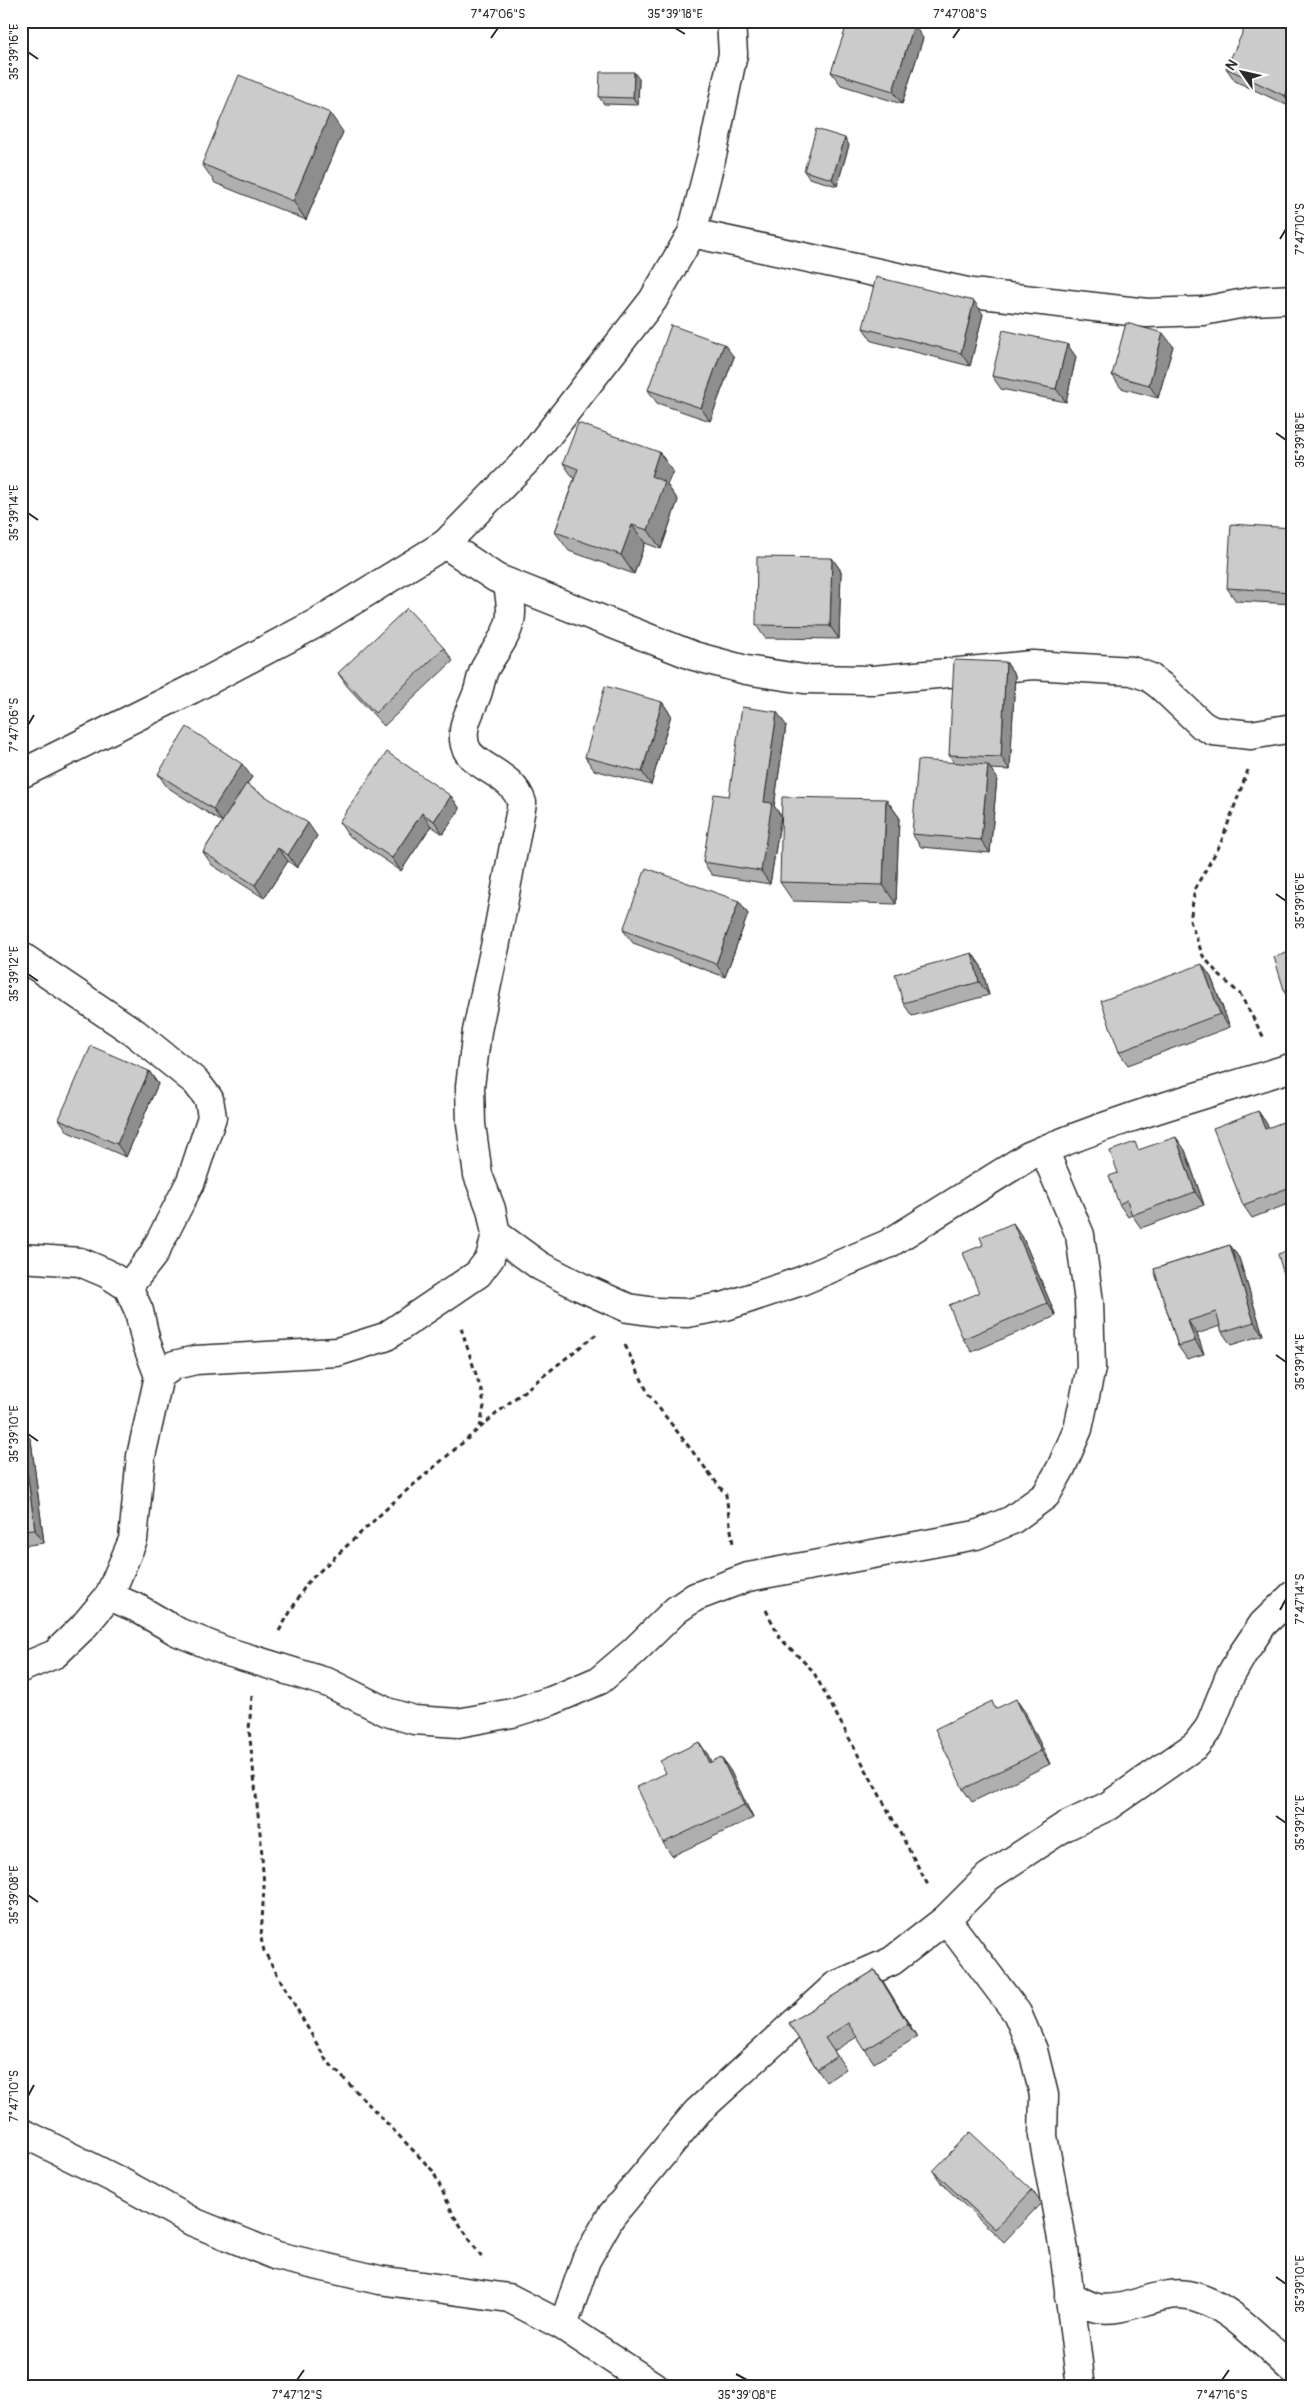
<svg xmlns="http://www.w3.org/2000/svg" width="1314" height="2408" viewBox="0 0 1314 2408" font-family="Pangolin,sans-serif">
<rect width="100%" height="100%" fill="#fff"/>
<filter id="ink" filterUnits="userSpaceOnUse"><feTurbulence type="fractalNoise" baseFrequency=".02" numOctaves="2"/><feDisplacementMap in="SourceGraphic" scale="10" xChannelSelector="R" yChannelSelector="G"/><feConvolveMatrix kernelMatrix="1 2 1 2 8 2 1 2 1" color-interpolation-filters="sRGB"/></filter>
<g filter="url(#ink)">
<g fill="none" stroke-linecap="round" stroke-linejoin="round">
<g stroke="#2b2b2b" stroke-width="31">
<g id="minor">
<polyline points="692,233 972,293 1147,313 1203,311 1255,301 1293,299"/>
<polyline points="445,544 496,578 694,656 746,670 804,679 873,680 1033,665 1132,671 1149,677 1161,686 1202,725 1213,731 1251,735 1293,728"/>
<polyline points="21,774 192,689 313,625 445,544 533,454 653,300 692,233 713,151 733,54 731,21"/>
<polyline points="21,956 135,1033 196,1082 209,1099 212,1117 191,1181 153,1255 128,1287"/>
<path d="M 496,1234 L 540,1266 L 581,1287 L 628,1308 L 656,1312 L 687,1313 L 726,1306 L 801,1281 L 888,1244 L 1029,1156 C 1114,1119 1205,1095 1293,1067"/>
<polyline points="21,1258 80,1262 106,1273 128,1287 139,1311 146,1342 159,1376"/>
<polyline points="109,1596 137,1608 178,1632 225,1651 329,1683 387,1712 414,1720 458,1723 512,1713 551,1701 600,1680 633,1652 676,1610 695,1597 748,1577 976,1535 1012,1520 1046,1495 1061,1468 1078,1429 1091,1368 1089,1302 1080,1235 1044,1150"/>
<path d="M 21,1668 L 55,1654 L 83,1627 L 109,1596 L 133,1540 L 141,1456 L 159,1376 L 174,1365 L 196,1360 L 337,1352 L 385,1337 L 478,1274 L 490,1258 L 496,1234 L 491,1209 L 478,1175 L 471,1124 L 470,1086 L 477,1031 L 496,942 L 522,803 C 512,771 471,768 465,745 C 460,725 471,711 477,694 C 480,686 481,676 485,668 C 493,653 506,639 510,621 C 513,610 509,595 508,583"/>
<polyline points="946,1919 1017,2013 1033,2050 1044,2095 1043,2136 1064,2250 1081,2387"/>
<polyline points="21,2132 119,2181 193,2222 277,2256 379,2280 509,2298 563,2326 655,2387"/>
<path d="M 1069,2296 C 1078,2300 1088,2306 1097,2308 C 1128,2313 1157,2290 1188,2295 C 1227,2302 1264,2344 1293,2370"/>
<polyline points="563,2326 586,2260 611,2216 697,2112 835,1986 892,1961 946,1919 988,1877 1064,1827 1108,1806 1196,1745 1209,1728 1229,1678 1242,1655 1263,1624 1293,1595"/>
</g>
</g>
<g stroke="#2b2b2b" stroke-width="3" stroke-dasharray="5 4" stroke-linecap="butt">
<polyline points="1248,770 1220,845 1195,888 1190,921 1203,956 1219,975 1240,994 1264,1038"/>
<polyline points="461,1328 482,1393 484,1406 480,1427"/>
<polyline points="625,1345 649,1395 726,1495 733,1544"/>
<polyline points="766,1610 780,1638 813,1671 928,1885"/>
<polyline points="279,1631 307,1583 398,1498 509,1403 598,1333"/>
<polyline points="252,1696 249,1729 261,1842 264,1887 261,1938 264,1951 326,2060 433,2171 454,2216 482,2258"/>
</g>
<use href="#minor" stroke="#fff" stroke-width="28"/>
</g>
<g fill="#afafaf" stroke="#2b2b2b">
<polygon points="1293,21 1293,108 1235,81 1226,68"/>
<polygon points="923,38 902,104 841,85 831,72"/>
<polygon points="639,79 638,105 604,104 599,97"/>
<polygon points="343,132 306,220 215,183 202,164"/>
<polygon points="849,145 837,186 809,178 804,171"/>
<polygon points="983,314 970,366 872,341 863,328"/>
<polygon points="1067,344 1076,357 1066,402 1001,389 992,376"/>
<polygon points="1173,346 1158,398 1121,388 1112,375"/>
<polygon points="734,357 710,421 657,403 648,390"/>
<polygon points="659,452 673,471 667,485 678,500 661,549 645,543 634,574 569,551 555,532 574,479 563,463"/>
<polygon points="1293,528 1293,604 1236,601 1227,588"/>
<polygon points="832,558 841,571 839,639 765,638 756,625"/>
<polygon points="444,648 453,661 384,726 347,686 338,673"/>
<polygon points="1006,662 1015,675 1010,770 990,769 997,778 990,853 921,847 912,834 954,763 949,755"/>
<polygon points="662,702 671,715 651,785 594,770 585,757"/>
<polygon points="786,725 774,806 781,816 770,884 712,875 703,862 729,796"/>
<polygon points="158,774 252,777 247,784 317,836 297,868 288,861 264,898 212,865 203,852 222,822 167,787"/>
<polygon points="451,796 460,809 443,834 431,826 401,871 348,835 339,822"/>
<polygon points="886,799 899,817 896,904 793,901 780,882"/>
<polygon points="739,901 748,914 725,977 633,943 623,930"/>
<polygon points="1293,951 1293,1004 1285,993"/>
<polygon points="972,953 981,966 989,995 912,1016 903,1003"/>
<polygon points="1211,977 1230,1027 1128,1065 1119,1052"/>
<polygon points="149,1071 158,1084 126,1157 68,1132 59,1119"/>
<polygon points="1258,1111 1267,1124 1269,1128 1293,1118 1293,1202 1252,1218 1243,1205"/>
<polygon points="1140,1150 1185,1150 1204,1205 1141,1228 1132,1215 1128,1217 1119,1204 1118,1173"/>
<polygon points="1022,1236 1056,1316 972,1352 963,1339 979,1293"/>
<polygon points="1230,1245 1239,1258 1263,1335 1231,1345 1222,1332 1220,1326 1197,1334 1204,1354 1187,1359 1178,1346 1154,1269"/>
<polygon points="1293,1249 1293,1290 1285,1279"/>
<polygon points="21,1427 31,1440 44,1543 21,1546"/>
<polygon points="997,1709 1025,1712 1050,1764 972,1802 963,1789"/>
<polygon points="699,1742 708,1755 711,1762 730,1770 753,1818 672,1856 663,1843 666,1773"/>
<polygon points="875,1970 884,1983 917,2037 874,2063 857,2037 834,2051 846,2069 826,2082 817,2069 789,2023"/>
<polygon points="933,2171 1032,2190 1041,2203 1004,2242 942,2184"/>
</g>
<g fill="#8e8e8e" stroke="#2b2b2b">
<polygon points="914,25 923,38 902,104 893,91"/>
<polygon points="634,72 639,79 638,105 633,98"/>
<polygon points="1293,80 1293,106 1285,96"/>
<polygon points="330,113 343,132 306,220 293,201"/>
<polygon points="845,138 849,145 837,186 832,179"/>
<polygon points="974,301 983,314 970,366 961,353"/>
<polygon points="1163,333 1173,346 1158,398 1149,385"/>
<polygon points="724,344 734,357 710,421 701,408"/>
<polygon points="1067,344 1076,357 1066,402 1056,389"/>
<polygon points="659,452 673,471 667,485 678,500 661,549 648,530 651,476"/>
<polygon points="632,525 645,543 634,574 621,555"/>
<polygon points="832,558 841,571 839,639 830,626"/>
<polygon points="1006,662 1015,675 1010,770 1001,757"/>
<polygon points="662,702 671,715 651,785 642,772"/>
<polygon points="777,712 786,725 774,806 781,816 770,884 761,871 764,802"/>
<polygon points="242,764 252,777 222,822 213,809"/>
<polygon points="988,765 997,778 990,853 981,840"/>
<polygon points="451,796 460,809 443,834 434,821"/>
<polygon points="886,799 899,817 896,904 883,885"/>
<polygon points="422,813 431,826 401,871 392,858"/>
<polygon points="308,823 317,836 297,868 288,855"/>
<polygon points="278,848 288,861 264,898 255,885"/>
<polygon points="739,901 748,914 725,977 716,964"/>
<polygon points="972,953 981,966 989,995 979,982"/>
<polygon points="1202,964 1211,977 1230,1027 1220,1014"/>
<polygon points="149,1071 158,1084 126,1157 117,1144"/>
<polygon points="1258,1111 1267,1124 1274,1142 1265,1129"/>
<polygon points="1176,1137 1185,1150 1204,1205 1195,1192"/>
<polygon points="1013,1223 1022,1236 1056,1316 1047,1303"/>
<polygon points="1230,1245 1239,1258 1263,1335 1254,1322"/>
<polygon points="1188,1321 1197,1334 1204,1354 1195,1341"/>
<polygon points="21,1427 31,1440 44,1543 35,1530"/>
<polygon points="1016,1699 1025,1712 1050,1764 1041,1751"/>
<polygon points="699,1742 708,1755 718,1776 709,1763"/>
<polygon points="721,1757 730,1770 753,1818 744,1805"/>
<polygon points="875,1970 884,1983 917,2037 908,2024"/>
</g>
<g fill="#cbcbcb" stroke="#2b2b2b">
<polygon points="848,21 901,21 914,25 893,91 831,72"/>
<polygon points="1248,21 1293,21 1293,80 1285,96 1226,68"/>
<polygon points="600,72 634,72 633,98 599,97"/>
<polygon points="239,75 330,113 293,201 202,164"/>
<polygon points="816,129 845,138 832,179 804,171"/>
<polygon points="876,277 974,301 961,353 863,328"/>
<polygon points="1126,323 1163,333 1149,385 1112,375"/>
<polygon points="671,325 724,344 701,408 648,390"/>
<polygon points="1003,330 1067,344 1056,389 992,376"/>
<polygon points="578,423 659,452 651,476 665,482 648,530 632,525 621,555 555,532 578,469 563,463"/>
<polygon points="1231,524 1293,528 1293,592 1227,588"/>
<polygon points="757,557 832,558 830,626 756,625"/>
<polygon points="407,608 444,648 375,713 338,673"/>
<polygon points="954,660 1006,662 1001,757 949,755"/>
<polygon points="605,686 662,702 642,772 585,757"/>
<polygon points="742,707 777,712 764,802 772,803 761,871 703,862 714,794 729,796"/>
<polygon points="187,727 242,764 213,809 158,774"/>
<polygon points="387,752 451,796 434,821 422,813 392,858 339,822"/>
<polygon points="918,760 988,765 981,840 912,834"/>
<polygon points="246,784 308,823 288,855 278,848 255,885 203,852"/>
<polygon points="782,797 886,799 883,885 780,882"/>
<polygon points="646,868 739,901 716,964 623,930"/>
<polygon points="1293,951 1293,991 1285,993 1274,957"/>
<polygon points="972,953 979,982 903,1003 895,974"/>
<polygon points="1202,964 1220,1014 1119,1052 1101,1001"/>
<polygon points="91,1046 149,1071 117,1144 59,1119"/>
<polygon points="1258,1111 1265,1129 1293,1118 1293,1186 1243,1205 1213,1128"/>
<polygon points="1176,1137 1195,1192 1132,1215 1127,1200 1119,1204 1109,1176 1118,1173 1110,1151 1135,1142 1138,1150"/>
<polygon points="1293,1212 1293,1235 1286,1214"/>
<polygon points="1013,1223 1047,1303 963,1339 949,1305 979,1293 963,1253 983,1245 980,1237"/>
<polygon points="1230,1245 1254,1322 1222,1332 1216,1312 1188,1321 1195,1341 1178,1346 1154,1269"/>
<polygon points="1293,1249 1293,1276 1285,1279 1278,1254"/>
<polygon points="21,1427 35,1530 21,1531"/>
<polygon points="1016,1699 1041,1751 963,1789 935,1729 992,1701 995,1709"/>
<polygon points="699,1742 709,1763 721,1757 744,1805 663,1843 637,1787 666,1773 660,1761"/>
<polygon points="875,1970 908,2024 865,2050 848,2023 825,2038 837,2056 817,2069 789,2023"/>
<polygon points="970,2132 1032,2190 995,2229 933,2171"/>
</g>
</g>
<path fill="none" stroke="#2b2b2b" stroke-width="2" d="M 675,28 L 685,34M 491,38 L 498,28M 953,38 L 960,28M 28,52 L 38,59M 1280,239 L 1286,229M 1276,433 L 1286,440M 28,513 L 38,520M 28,725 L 34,715M 1276,894 L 1286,901M 28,974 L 38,981M 1276,1355 L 1286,1362M 28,1434 L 38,1441M 1280,1610 L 1286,1599M 1276,1816 L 1286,1823M 28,1895 L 38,1902M 28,2096 L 34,2085M 1276,2277 L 1286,2284M 736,2374 L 747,2380M 297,2380 L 304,2370M 1222,2380 L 1229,2370"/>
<rect width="1314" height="2408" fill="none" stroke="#fff" stroke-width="55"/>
<g transform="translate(1242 72) rotate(304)" stroke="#ffffff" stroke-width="4" paint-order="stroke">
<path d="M0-4L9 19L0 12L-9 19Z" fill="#2b2b2b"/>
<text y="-8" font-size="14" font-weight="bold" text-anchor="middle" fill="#2b2b2b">N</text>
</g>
<rect x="28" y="28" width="1258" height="2352" fill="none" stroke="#2b2b2b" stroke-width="2"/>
<g font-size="12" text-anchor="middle" fill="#2b2b2b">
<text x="498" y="18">7°47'06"S</text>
<text x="675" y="18">35°39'18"E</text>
<text x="960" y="18">7°47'08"S</text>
<text transform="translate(14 52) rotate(-90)" y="4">35°39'16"E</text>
<text transform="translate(1300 229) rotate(-90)" y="4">7°47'10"S</text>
<text transform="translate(1300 440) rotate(-90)" y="4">35°39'18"E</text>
<text transform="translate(14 513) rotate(-90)" y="4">35°39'14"E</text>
<text transform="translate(14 725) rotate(-90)" y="4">7°47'06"S</text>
<text transform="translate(1300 901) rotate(-90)" y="4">35°39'16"E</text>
<text transform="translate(14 974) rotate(-90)" y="4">35°39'12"E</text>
<text transform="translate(1300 1362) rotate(-90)" y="4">35°39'14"E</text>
<text transform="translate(14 1434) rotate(-90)" y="4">35°39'10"E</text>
<text transform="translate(1300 1599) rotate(-90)" y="4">7°47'14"S</text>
<text transform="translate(1300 1823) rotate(-90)" y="4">35°39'12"E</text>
<text transform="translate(14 1895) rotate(-90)" y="4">35°39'08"E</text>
<text transform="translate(14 2096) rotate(-90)" y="4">7°47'10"S</text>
<text transform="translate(1300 2284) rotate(-90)" y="4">35°39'10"E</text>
<text x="297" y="2399">7°47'12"S</text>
<text x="747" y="2399">35°39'08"E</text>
<text x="1222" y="2399">7°47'16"S</text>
</g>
</svg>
